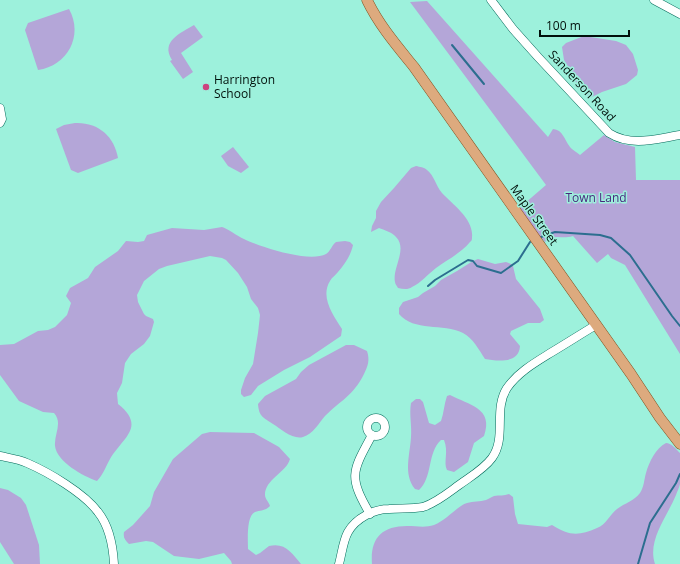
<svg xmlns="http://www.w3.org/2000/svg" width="680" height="564" viewBox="0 0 680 564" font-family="'Open Sans',sans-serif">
<rect width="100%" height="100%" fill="#9df1dc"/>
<g fill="#b4a6d8">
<path d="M 427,1 L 548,137 L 553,129 C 563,130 564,139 570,147 C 572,150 577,152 580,155 L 604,135 L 615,142 L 635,147 L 636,180 L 680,180 L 680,354 L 625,265 L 611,258 L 608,254 L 597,263 L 573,236 C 560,240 557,233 545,242 L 517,210 L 546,185 L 410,2 Z"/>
<path d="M 69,9 C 84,36 67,66 38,70 L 25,30 L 28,23 Z"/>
<path d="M 194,25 L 203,37 L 181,53 L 193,72 L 183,79 L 170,61 L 172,60 C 160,41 181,33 194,25 Z"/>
<polygon points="584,36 616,41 626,45 633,54 638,70 637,75 626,84 602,92 590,98 587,96 573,79 571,71 564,60 562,47 566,43"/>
<path d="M 75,123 C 98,122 114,136 118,158 L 78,173 L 71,170 L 56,129 L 64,125 Z"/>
<polygon points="233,147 249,167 241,173 228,166 221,156"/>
<path d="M 416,166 C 420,167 424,167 427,170 C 434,175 436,186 442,193 C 452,204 474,219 472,237 C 472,239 472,241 470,242 C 461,253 447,260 436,268 C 428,274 421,283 412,287 C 408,290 403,289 398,288 C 397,286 395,284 395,282 C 392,268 408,249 396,237 C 392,232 384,230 379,228 L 371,232 L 372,226 L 376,218 L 376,211 L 381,202 L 394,188 L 411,168 Z"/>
<path d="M 222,227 C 227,228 237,236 244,239 C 260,247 309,263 326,254 C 330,252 332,245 336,242 L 345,241 L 350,242 L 353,245 C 351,255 345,264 338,272 C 336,275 332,277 330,281 C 320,297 333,315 342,329 L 341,336 L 310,357 L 284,370 L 258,386 L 251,395 L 244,397 L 241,394 L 241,390 L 245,378 L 253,364 L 258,333 L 260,315 L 258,308 L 251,299 L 247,287 L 238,273 L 226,260 L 222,258 L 210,256 L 167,266 L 159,269 L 144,281 L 137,295 L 138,302 L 144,314 L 146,316 L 153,319 L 154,322 L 150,336 L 144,344 L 131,354 L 125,363 L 122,383 L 117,393 L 118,404 C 147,427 122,438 110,459 C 106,466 103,475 97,481 C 83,476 57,462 55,446 C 54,434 63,423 54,413 L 43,412 L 19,401 L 0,375 L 0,345 L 14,344 L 38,331 L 48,330 L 55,327 L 67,315 L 71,303 L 66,296 L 70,288 L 88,278 L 95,267 L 118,251 L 126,241 L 138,242 L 144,241 L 147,235 L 172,228 L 204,230 Z"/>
<path d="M 478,259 L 495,264 L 506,262 L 511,264 L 513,266 L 516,279 L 540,309 L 544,320 L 540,323 L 528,323 L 511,331 L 510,334 L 520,346 C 519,364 497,361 485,359 C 479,350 473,338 463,333 C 443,323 414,332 399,314 L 399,308 L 403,302 L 418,297 L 423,293 L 435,286 L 441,280 L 457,271 L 473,261 Z"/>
<path d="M 346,345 L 354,345 L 367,351 C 370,360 368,366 364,374 C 353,396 341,400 325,416 C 319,423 313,434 303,437 C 293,440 281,429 273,424 C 263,417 259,417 258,404 L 265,396 L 296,379 L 301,372 L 309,365 Z"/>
<path d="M 450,395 C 469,405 494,408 484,436 L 474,443 L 468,462 L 454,472 L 447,470 C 443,462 449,452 444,440 L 441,440 C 427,453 433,477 419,490 L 415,489 C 403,474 410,455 411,437 C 412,426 409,414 411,403 L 416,399 L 420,399 L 423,402 L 429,423 L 435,425 L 441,421 C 444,413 444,404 447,396 Z"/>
<path d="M 210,432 L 254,433 L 279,447 L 290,459 C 286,473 265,479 265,495 C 265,499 269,502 270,506 C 265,511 261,510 255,512 C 246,516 248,541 248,549 L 256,555 L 260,553 L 269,546 C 285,542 292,553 301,564 L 232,564 L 231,561 L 224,553 L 199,559 L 174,556 L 153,542 L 146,541 L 129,544 C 125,540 123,538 124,532 L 133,525 L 150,506 L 154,492 L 173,459 L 202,434 Z"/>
<path d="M 666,443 C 671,443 676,449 680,453 C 680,463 680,474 680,484 C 679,488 677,492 676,495 C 667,517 647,540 655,564 L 372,564 C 370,539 381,526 407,526 C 417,526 425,528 434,525 C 447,520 457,506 467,503 C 473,501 480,502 486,500 C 489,499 491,497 494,496 C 499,495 504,496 509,494 L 513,497 L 515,514 L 518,524 L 547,527 L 552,525 C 569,536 579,536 597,528 C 606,525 610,514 617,509 C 625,503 634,501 640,493 C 644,487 644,480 646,473 C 649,462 656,448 666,443 Z"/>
<polygon points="0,488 8,490 21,498 26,505 39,545 40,564 14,564 0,542"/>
</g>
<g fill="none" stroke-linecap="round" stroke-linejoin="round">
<g stroke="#2c6e8f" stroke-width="2">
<polyline points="452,45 484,84"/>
<polyline points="541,237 555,232 600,235 611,238 630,255 672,316 680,326"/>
<polyline points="428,286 435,280 468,260 473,261 477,266 501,273 518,261 530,242"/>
<polyline points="638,564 650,523 676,483 680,474"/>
</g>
<g stroke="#006959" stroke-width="9">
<g id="minor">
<path d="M 491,0 L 513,29 L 538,57 L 609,133 C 631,147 656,139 680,135"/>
<polyline points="654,0 680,14"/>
<polyline points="0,108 2,119 0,123"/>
<circle cx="376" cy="427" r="9"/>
<path d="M 0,456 C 9,458 18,459 27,463 C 48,472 84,493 98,512 C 110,527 113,546 114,564"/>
<path d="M 370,514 C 348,476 352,472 372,435"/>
<path d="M 339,564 C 342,553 343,541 348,532 C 356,518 374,509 389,509 C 400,508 412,509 423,507 C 436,503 448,493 459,485 C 470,477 484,469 492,458 C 507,437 493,410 507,388 C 518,372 536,362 552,352 C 567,343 581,334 596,325"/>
</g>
</g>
<g stroke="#81501e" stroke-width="11">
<path id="major" d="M 367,0 C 379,25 397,46 414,67 L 631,374 L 660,418 L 680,444"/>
</g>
<use href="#minor" stroke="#fff" stroke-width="8"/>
<use href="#major" stroke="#ddaa7e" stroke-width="10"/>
</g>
<circle fill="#cc437f" stroke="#9df1dc" stroke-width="1.5" cx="206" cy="87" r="4"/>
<g text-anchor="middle" stroke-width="3" stroke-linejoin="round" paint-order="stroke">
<g font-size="12" fill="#00100b" stroke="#9df1dc" text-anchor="start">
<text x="214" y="84">Harrington<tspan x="214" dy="14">School</tspan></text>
</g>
<g font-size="12" fill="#00100b" stroke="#9df1dc">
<text transform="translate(582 86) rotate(47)" y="4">Sanderson Road</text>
<text transform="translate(534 215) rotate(54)" y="4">Maple Street</text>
</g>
<g font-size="12" fill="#49267e" stroke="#9df1dc">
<text x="596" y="202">Town Land</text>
</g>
</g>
<path d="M540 30v6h89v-6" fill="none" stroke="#00100b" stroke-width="2"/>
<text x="546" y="30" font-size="12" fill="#00100b" stroke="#9df1dc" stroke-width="3" paint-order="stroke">100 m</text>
</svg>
